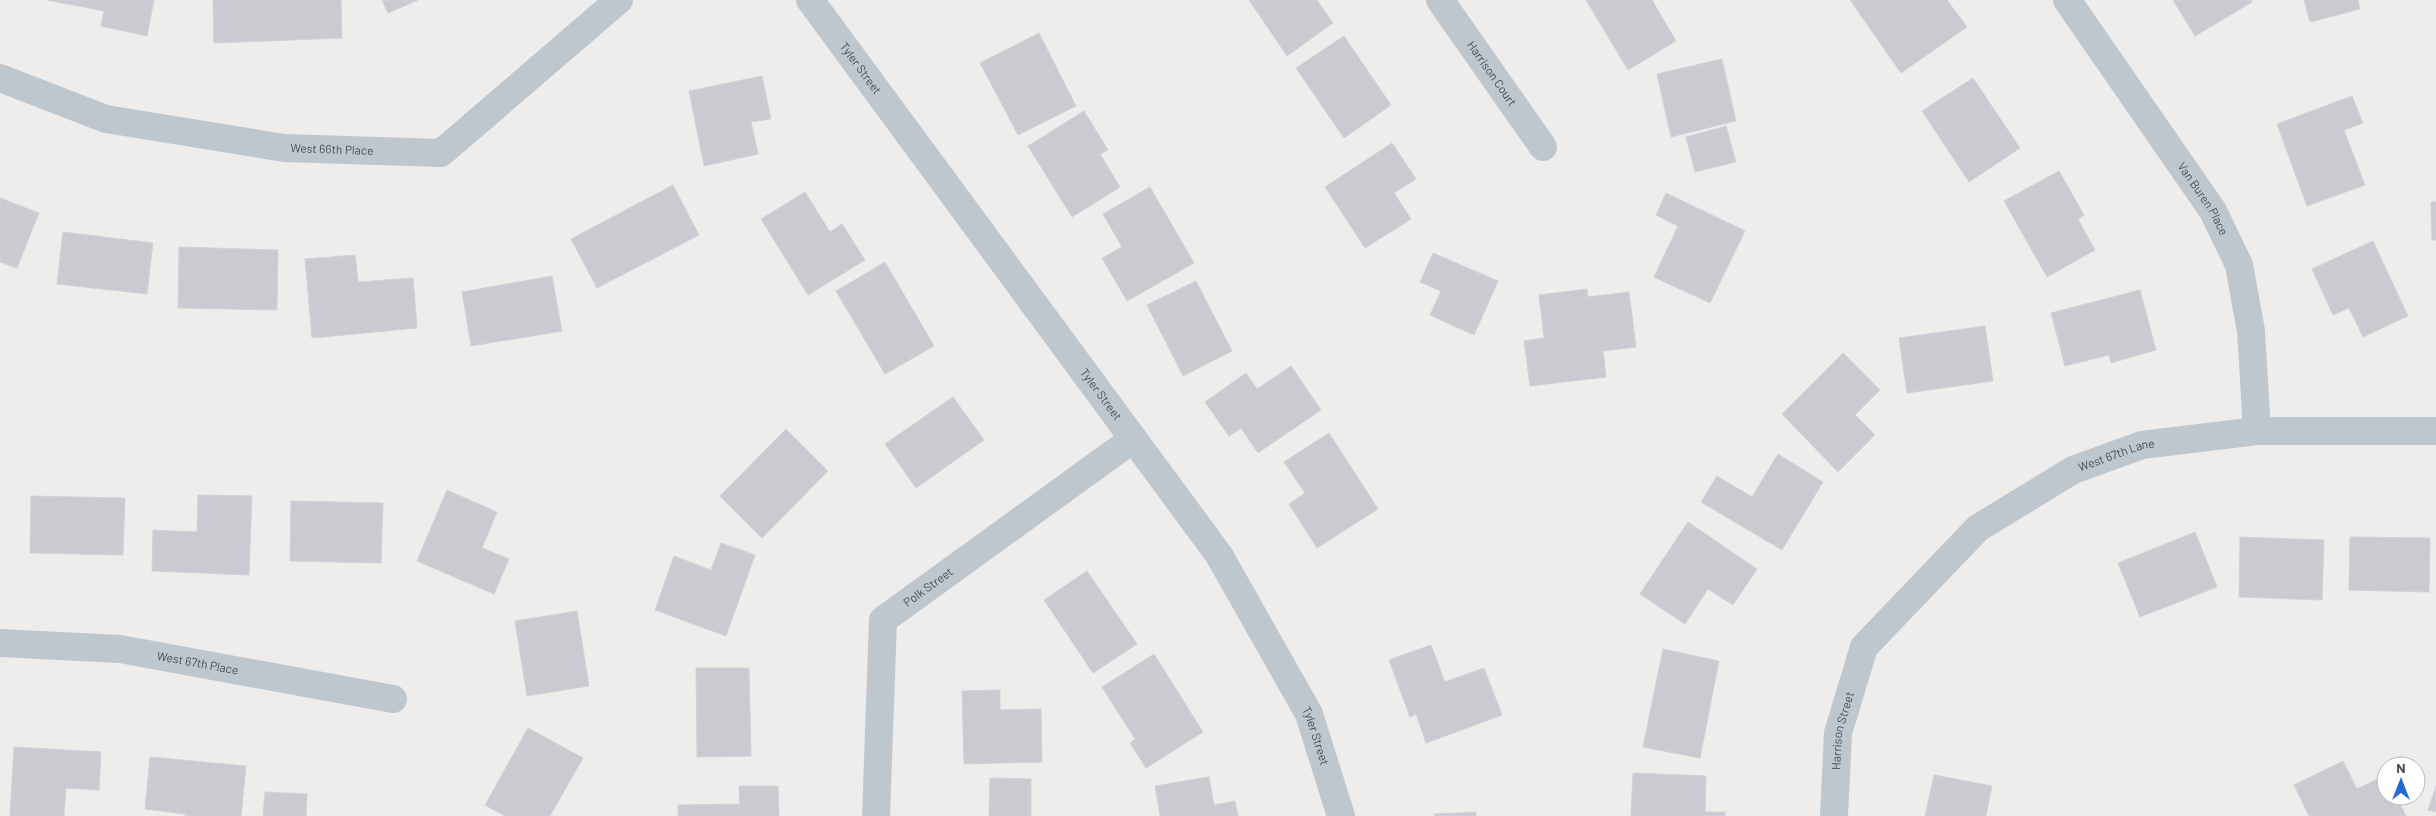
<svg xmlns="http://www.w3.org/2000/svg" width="2436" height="816" viewBox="0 0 2436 816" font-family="Barlow,sans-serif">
<rect width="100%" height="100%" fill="#efecec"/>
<g fill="#cacbd1" stroke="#d1d2d8">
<polygon points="47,0 154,0 147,36 101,26 104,11"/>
<polygon points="213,0 341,0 342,38 214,43"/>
<polygon points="382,0 418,0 388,13"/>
<polygon points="1249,0 1317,0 1333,23 1287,56"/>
<polygon points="1586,0 1652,0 1676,41 1628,70"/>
<polygon points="1850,0 1947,0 1967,27 1901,73"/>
<polygon points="2173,0 2251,0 2252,2 2195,36"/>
<polygon points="2304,0 2358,0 2360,9 2310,22"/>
<polygon points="1039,33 1076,106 1018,135 980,63"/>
<polygon points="1344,36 1391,105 1344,138 1296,68"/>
<polygon points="1722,59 1736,121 1671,137 1657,74"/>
<polygon points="762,76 771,119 751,122 758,154 704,166 689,91"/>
<polygon points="1973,78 2020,148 1969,182 1922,111"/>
<polygon points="2352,96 2363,123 2344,130 2365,185 2307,206 2277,124"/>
<polygon points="1084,111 1108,150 1100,154 1120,187 1072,217 1028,146"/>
<polygon points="1726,126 1736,162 1695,172 1686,137"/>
<polygon points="1392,143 1416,179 1394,193 1411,219 1365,248 1325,187"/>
<polygon points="2059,171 2084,215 2078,219 2095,250 2047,277 2004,201"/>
<polygon points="673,185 699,235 597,288 571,239"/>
<polygon points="1150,187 1194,263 1127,301 1102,258 1122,247 1103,214"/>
<polygon points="805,192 830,232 842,224 865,260 808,295 761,219"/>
<polygon points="1666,193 1745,231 1710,303 1654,277 1678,226 1656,215"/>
<polygon points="0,198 39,213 17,268 0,262"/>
<polygon points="2431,202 2436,202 2436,240 2432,240"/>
<polygon points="63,232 153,243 147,294 57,284"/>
<polygon points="2373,241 2408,316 2363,337 2349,308 2333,315 2312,269"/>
<polygon points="179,247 278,250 277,310 178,308"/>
<polygon points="1433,253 1498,281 1474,335 1430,315 1441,291 1420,282"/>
<polygon points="355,255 358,282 413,278 417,328 312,338 305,259"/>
<polygon points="885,262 934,346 885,374 836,291"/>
<polygon points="552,276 562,331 471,346 462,292"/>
<polygon points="1196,281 1232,351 1183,376 1147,305"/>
<polygon points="1587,289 1588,297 1629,292 1636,347 1603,351 1606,377 1530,386 1524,341 1544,338 1539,295"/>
<polygon points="2140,290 2156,350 2111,363 2109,355 2065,366 2051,313"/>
<polygon points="1985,326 1993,381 1907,393 1899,338"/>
<polygon points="1843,353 1880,390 1855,415 1875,435 1838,472 1782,414"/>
<polygon points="1291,366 1321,410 1258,453 1241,428 1229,436 1205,402 1246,373 1257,389"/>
<polygon points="953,397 984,440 916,488 885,444"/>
<polygon points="786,429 828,471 762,538 720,496"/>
<polygon points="1329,433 1378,509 1317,548 1289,504 1305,493 1284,462"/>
<polygon points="1778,454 1823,482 1782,550 1701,502 1717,476 1752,497"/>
<polygon points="447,490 497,512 482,548 509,559 494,594 417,561"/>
<polygon points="198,495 252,496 249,575 152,571 153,530 197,532"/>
<polygon points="31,496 125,498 123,555 30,553"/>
<polygon points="291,501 383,503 381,563 290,561"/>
<polygon points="1688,522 1757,569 1733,605 1708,589 1685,624 1640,594"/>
<polygon points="2195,532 2217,587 2140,617 2118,563"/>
<polygon points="2240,537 2324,540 2322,600 2239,597"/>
<polygon points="2350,537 2430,538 2429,592 2349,590"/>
<polygon points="721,543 755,555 726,636 655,610 674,556 711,570"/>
<polygon points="1087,571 1137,644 1093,673 1044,600"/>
<polygon points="577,611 589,686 527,696 515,621"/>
<polygon points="1431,645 1445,682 1484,668 1502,715 1426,743 1416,714 1410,717 1389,660"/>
<polygon points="1663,649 1719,661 1700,758 1643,747"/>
<polygon points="1154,654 1203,732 1146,768 1130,743 1135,739 1102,687"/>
<polygon points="696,668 749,668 751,756 697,757"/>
<polygon points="1000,690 1000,710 1041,709 1042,762 964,764 962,691"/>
<polygon points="528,728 583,758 550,816 505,816 485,805"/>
<polygon points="14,747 101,752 99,790 66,788 64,816 10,816"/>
<polygon points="150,757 246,766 241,816 185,816 185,814 145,809"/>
<polygon points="2343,761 2357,789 2385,775 2386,796 2396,796 2406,816 2309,816 2294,785"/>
<polygon points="1633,773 1706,776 1705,812 1725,812 1725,816 1631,816"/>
<polygon points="1934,775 1992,786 1986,816 1925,816"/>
<polygon points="1209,777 1214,805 1235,801 1238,816 1160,816 1155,786"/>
<polygon points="990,778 1031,779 1031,816 989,816"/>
<polygon points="739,786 778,786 779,816 678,816 678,805 740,804"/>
<polygon points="2436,786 2436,812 2428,810"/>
<polygon points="265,792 307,794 306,816 263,816"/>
<polygon points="1476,812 1476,816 1434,816 1434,814"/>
</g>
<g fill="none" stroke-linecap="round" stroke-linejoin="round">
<g stroke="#bec6ce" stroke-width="28">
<path id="s1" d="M 810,0 L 1219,555 L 1309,714 L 1341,816"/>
<path id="s2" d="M 1440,0 L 1543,147"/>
<path id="s3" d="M 2067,0 L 2213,211 L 2239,265 L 2251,331 L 2257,431"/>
<path id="s4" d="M 0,78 L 106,119 L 284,148 L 441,153 L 619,0"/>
<path id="s5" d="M 0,643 L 120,649 L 393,699"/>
<path id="s6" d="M 876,816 L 883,620 L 1133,439"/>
<path id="s7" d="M 1834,816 L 1838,733 L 1864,647 L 1978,528 L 2073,470 L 2142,445 L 2257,431 L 2436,431"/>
</g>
</g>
<g text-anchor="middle" stroke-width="4" stroke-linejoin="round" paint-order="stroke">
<g font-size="12" fill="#464f59" stroke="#fff">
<text dy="4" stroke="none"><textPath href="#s1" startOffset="85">Tyler Street</textPath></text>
<text dy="4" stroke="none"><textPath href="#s2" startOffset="90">Harrison Court</textPath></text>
<text dy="4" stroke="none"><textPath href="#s4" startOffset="342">West 66th Place</textPath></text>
<text dy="4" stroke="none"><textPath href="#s3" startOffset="241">Van Buren Place</textPath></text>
<text dy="4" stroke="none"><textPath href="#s1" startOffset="490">Tyler Street</textPath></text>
<text dy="4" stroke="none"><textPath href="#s7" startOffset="495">West 67th Lane</textPath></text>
<text dy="4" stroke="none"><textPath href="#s6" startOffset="252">Polk Street</textPath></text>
<text dy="4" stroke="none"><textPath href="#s5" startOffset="199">West 67th Place</textPath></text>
<text dy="4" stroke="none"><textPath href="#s7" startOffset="86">Harrison Street</textPath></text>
<text dy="4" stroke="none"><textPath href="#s1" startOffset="895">Tyler Street</textPath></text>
</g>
</g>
<g transform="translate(2401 781)"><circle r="24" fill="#ffffff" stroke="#b5b9bd"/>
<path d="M0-4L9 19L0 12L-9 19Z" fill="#2269d4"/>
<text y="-8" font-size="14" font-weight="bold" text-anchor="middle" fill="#464f59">N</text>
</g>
</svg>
